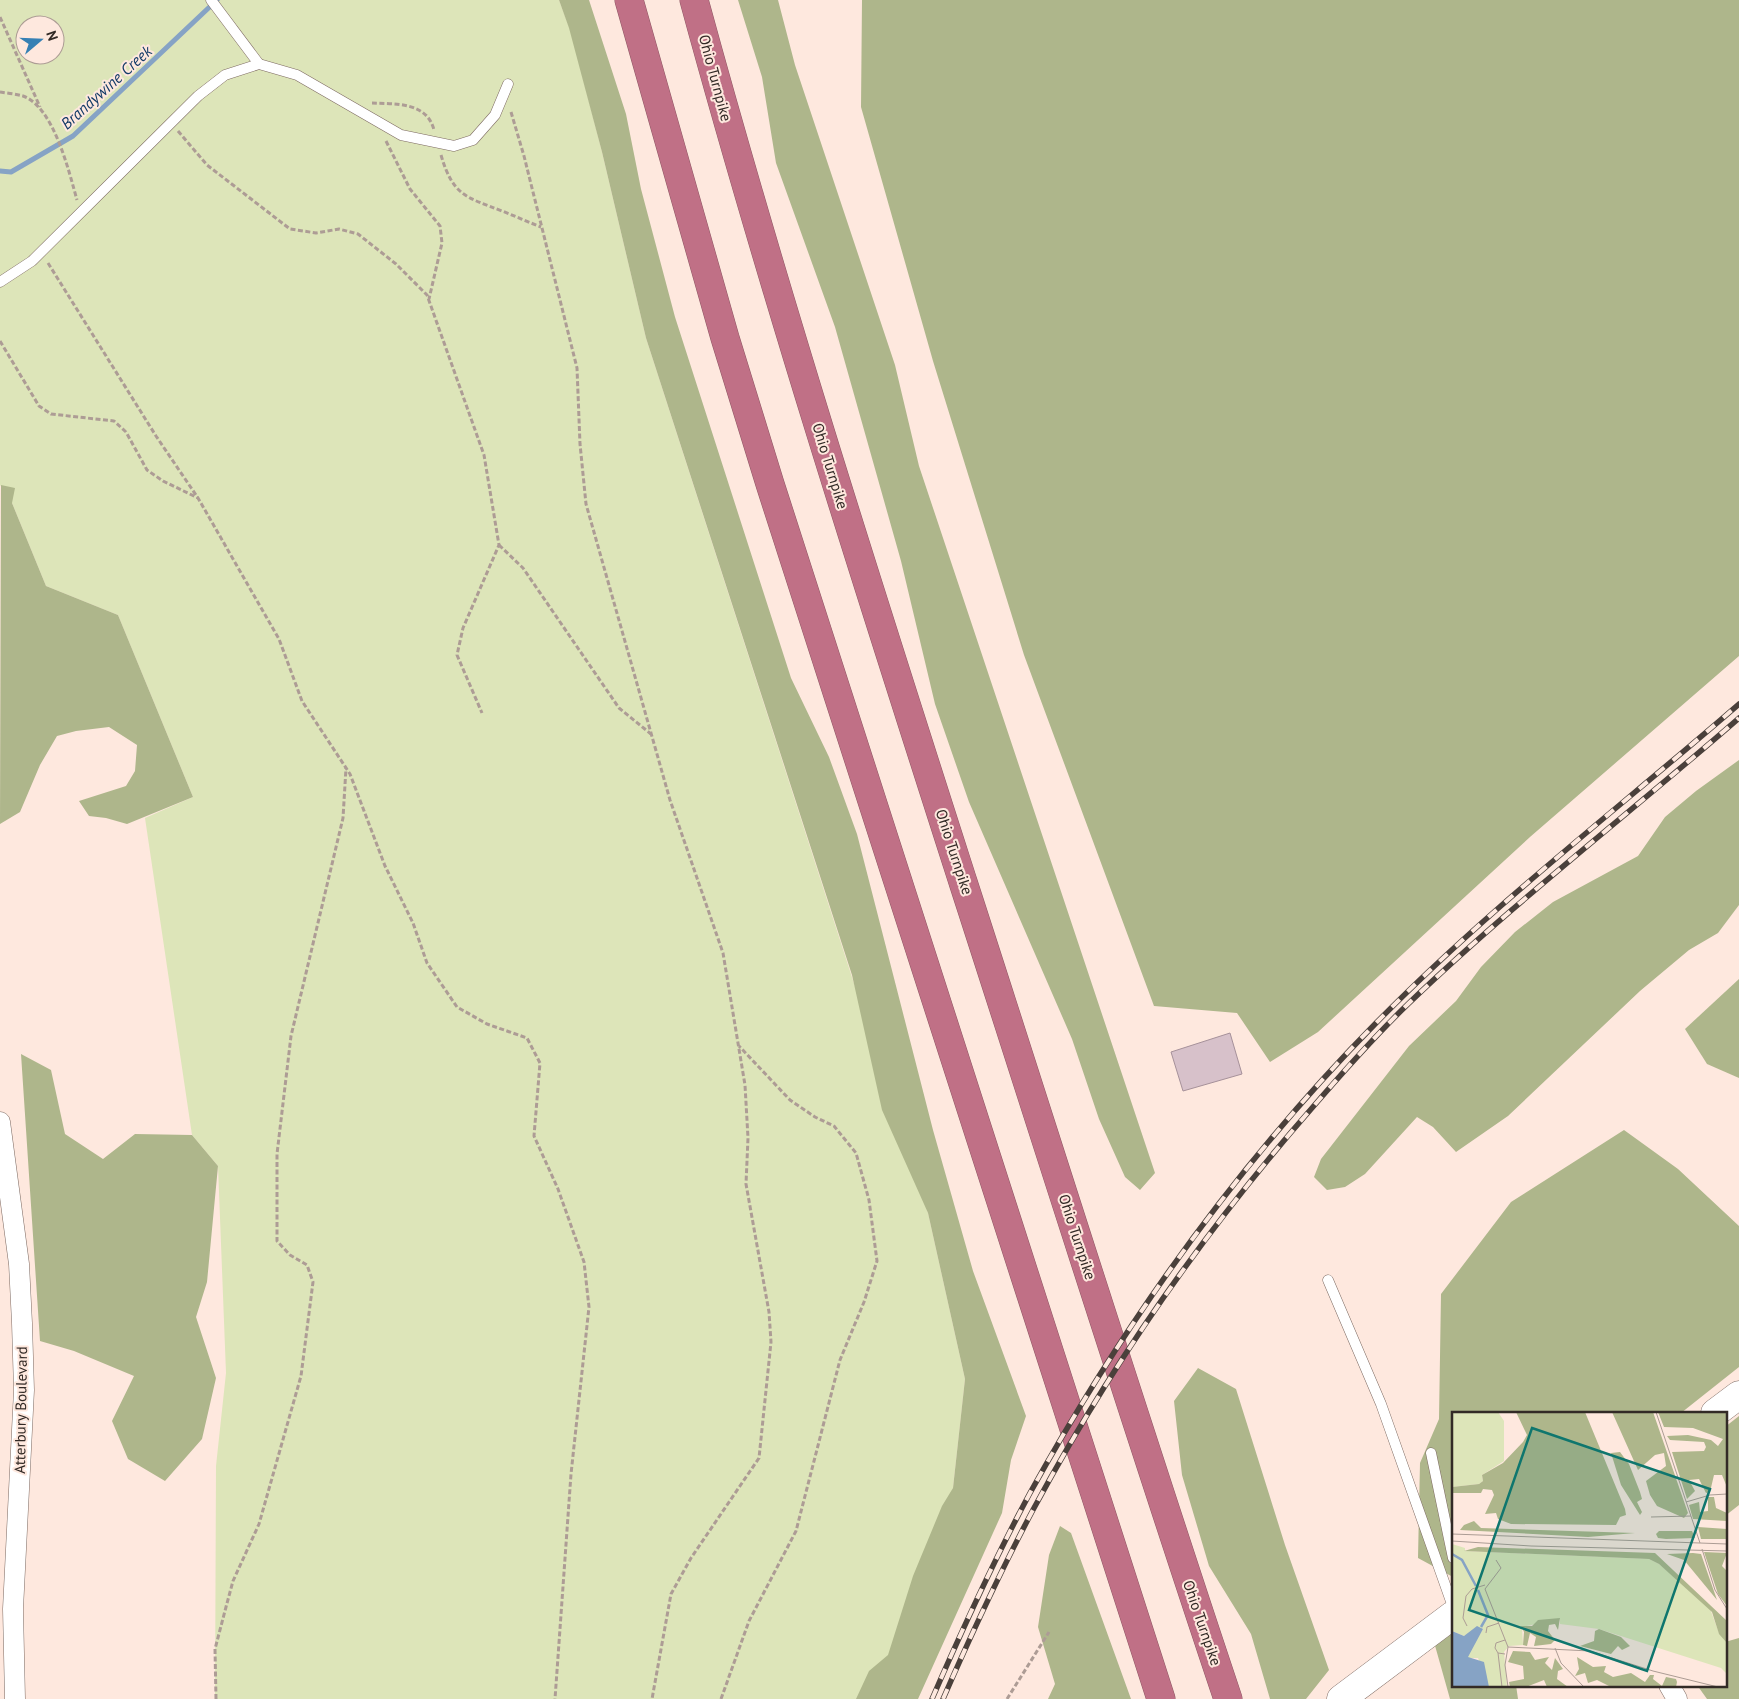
<svg xmlns="http://www.w3.org/2000/svg" width="1739" height="1699" viewBox="0 0 1739 1699" font-family="'PT Sans',sans-serif">
<rect width="100%" height="100%" fill="#fee8de"/>
<path fill="#dde5b9" fill-rule="evenodd" d="M 0,0 L 559,0 L 571,32 L 602,152 L 646,338 L 928,1213 L 965,1379 L 953,1488 L 881,1699 L 215,1699 L 216,1466 L 226,1373 L 218,1166 L 192,1135 L 145,818 L 193,797 L 118,615 L 46,586 L 12,503 L 0,485 ZM 25,25 L 55,25 L 55,55 L 25,55 Z"/>
<g fill="#aeb68b">
<polygon points="559,0 589,0 626,114 641,189 675,317 791,678 829,757 857,834 933,1130 973,1271 1026,1416 1011,1460 1002,1513 918,1699 856,1699 869,1671 888,1655 913,1576 942,1506 953,1488 965,1379 928,1213 882,1110 852,975 646,338 602,152 569,28"/>
<polygon points="738,0 778,0 795,65 895,365 919,466 1155,1173 1140,1190 1125,1177 1099,1119 1072,1039 969,802 935,704 901,561 835,327 776,163 762,77"/>
<polygon points="862,0 1739,0 1739,656 1530,837 1318,1032 1270,1062 1237,1013 1154,1006 1024,655 933,361 861,107"/>
<polygon points="1,485 15,488 12,503 46,586 118,615 193,797 127,824 106,818 89,816 79,801 126,786 135,771 137,745 109,727 76,731 57,736 40,765 20,812 0,824"/>
<polygon points="1739,760 1739,905 1718,933 1689,950 1640,991 1508,1116 1456,1152 1433,1127 1417,1117 1365,1174 1345,1187 1327,1190 1314,1177 1321,1159 1409,1046 1456,1001 1481,967 1515,932 1553,902 1638,856 1665,817 1696,791"/>
<polygon points="1739,979 1739,1078 1707,1064 1685,1029"/>
<polygon points="21,1054 51,1070 65,1134 103,1159 135,1134 192,1135 218,1166 207,1282 196,1317 216,1378 202,1439 165,1481 128,1459 112,1421 134,1376 74,1351 40,1341"/>
<polygon points="1624,1130 1678,1169 1739,1226 1739,1367 1681,1413 1453,1413 1453,1577 1418,1558 1420,1463 1439,1419 1441,1294 1511,1202"/>
<polygon points="1198,1368 1236,1389 1285,1545 1329,1670 1306,1699 1270,1699 1251,1634 1209,1566 1182,1475 1174,1401"/>
<polygon points="1739,1416 1739,1505 1725,1516 1725,1427"/>
<polygon points="1060,1526 1071,1533 1131,1699 1048,1699 1055,1684 1038,1627 1049,1555"/>
<polygon points="1453,1629 1453,1685 1516,1685 1518,1699 1450,1699 1434,1642"/>
<polygon points="1739,1638 1739,1699 1707,1699 1697,1685 1725,1685 1725,1642"/>
</g>
<g fill="none" stroke-linecap="round" stroke-linejoin="round">
<polyline stroke="#86a3c5" stroke-width="5" points="0,171 11,172 73,136 217,0"/>
</g>
<polygon fill="#d7c1ca" stroke="#a6919a" points="1230,1033 1242,1074 1183,1091 1171,1052"/>
<g fill="none" stroke-linecap="round" stroke-linejoin="round">
<g stroke="#7d6a62" stroke-width="11">
<g id="lane">
<polyline points="211,0 259,64"/>
<polyline points="0,282 32,261 198,96 225,75 259,64 297,75 401,135 454,146 473,140 495,115 508,84"/>
<polyline points="1328,1280 1381,1404 1453,1607"/>
<polyline points="1431,1453 1453,1558"/>
</g>
</g>
<g stroke="#7d6a62" stroke-width="21">
<g id="street">
<polyline points="0,1122 19,1264 22,1323 24,1390 13,1609 15,1699"/>
<polyline points="1669,1685 1677,1699"/>
</g>
</g>
<g stroke="#7d6a62" stroke-width="29">
<g id="secondary">
<polyline points="1715,1413 1739,1395"/>
<polyline points="1341,1699 1453,1615"/>
</g>
</g>
<g stroke="#8e5864" stroke-width="29">
<g id="highway">
<polyline points="629,0 725,338 770,484 1161,1699"/>
<path d="M 694,0 C 775,297 869,589 963,882 C 1051,1154 1137,1428 1228,1699"/>
</g>
</g>
<g stroke="#ad9c95" stroke-width="3" stroke-dasharray="5 2.5" stroke-linecap="butt">
<polyline points="0,17 40,107"/>
<path d="M 0,92 C 7,93 16,94 23,96 C 54,107 69,172 77,200"/>
<path d="M 372,103 C 396,104 427,102 434,130"/>
<polyline points="511,112 524,156 577,368 580,444 586,504 670,800 723,953 745,1085 748,1138 746,1184 769,1312 771,1342 759,1458 691,1558 671,1594 652,1699"/>
<polyline points="178,131 207,165 290,229 316,233 339,229 358,234 396,264 427,295 484,455 499,545 463,628 457,655 482,713"/>
<polyline points="386,141 410,189 440,226 442,243 429,299"/>
<path d="M 441,155 C 453,196 466,197 502,211 C 515,216 528,222 541,227"/>
<polyline points="48,263 156,436 198,498 279,639 302,701 350,774 385,866 413,923 427,963 457,1007 487,1024 527,1038 540,1063 534,1136 558,1189 584,1262 589,1307 571,1474 555,1699"/>
<polyline points="0,341 39,406 51,414 114,421 126,432 147,470 163,481 198,498"/>
<polyline points="499,545 523,568 619,708 651,734"/>
<polyline points="216,1699 215,1649 226,1607 233,1581 259,1524 301,1376 313,1282 307,1265 290,1255 277,1241 277,1154 291,1036 343,818 346,768"/>
<polyline points="721,1699 749,1621 796,1531 840,1360 864,1302 877,1261 869,1200 856,1153 834,1126 815,1117 790,1100 739,1046"/>
<polyline points="1007,1699 1049,1632"/>
</g>
<use href="#lane" stroke="#fff" stroke-width="10"/>
<use href="#street" stroke="#fff" stroke-width="20"/>
<use href="#secondary" stroke="#fff" stroke-width="28"/>
<use href="#highway" stroke="#c07086" stroke-width="28"/>
<g stroke="#4a403b" stroke-width="5.5">
<g id="rail">
<path d="M 932,1699 C 962,1630 994,1560 1030,1493 C 1124,1323 1240,1161 1377,1022 C 1490,907 1618,809 1739,704"/>
<path d="M 943,1699 C 971,1635 1001,1570 1034,1508 C 1111,1365 1206,1229 1312,1108 C 1343,1072 1375,1036 1408,1004 C 1513,903 1629,814 1739,718"/>
</g>
</g>
<use href="#rail" stroke="#fee8de" stroke-width="4" stroke-dasharray="11" stroke-linecap="butt"/>
</g>
<g text-anchor="middle" stroke-width="4" stroke-linejoin="round" paint-order="stroke">
<g font-size="15" fill="#322a26" stroke="#fee8de">
<text transform="translate(715 78) rotate(75)" y="5">Ohio Turnpike</text>
<text transform="translate(830 466) rotate(73)" y="5">Ohio Turnpike</text>
<text transform="translate(954 852) rotate(72)" y="5">Ohio Turnpike</text>
<text transform="translate(1077 1237) rotate(72)" y="5">Ohio Turnpike</text>
<text transform="translate(21 1410) rotate(-89)" y="5">Atterbury Boulevard</text>
<text transform="translate(1202 1623) rotate(71)" y="5">Ohio Turnpike</text>
</g>
<g font-size="16" font-style="italic" fill="#123a67" stroke="#fee8de">
<text transform="translate(106 87) rotate(-42)" y="6">Brandywine Creek</text>
</g>
</g>
<g transform="translate(1452 1412)">
<rect width="275" height="275" fill="#fee8de"/>
<path d="M 0,0 L 46,0 L 52,9 L 52,49 L 30,63 L 31,69 L 27,72 L 0,75 ZM 0,132 L 13,136 L 13,139 L 197,147 L 207,152 L 257,194 L 267,221 L 275,227 L 275,262 L 269,256 L 147,217 L 108,212 L 108,207 L 70,215 L 71,233 L 57,234 L 52,240 L 55,275 L 37,275 L 26,246 L 16,246 L 15,242 L 31,217 L 12,224 L 0,219 Z" fill="#dde5b9"/>
<path d="M 64,0 L 133,0 L 173,97 L 174,103 L 168,105 L 164,113 L 59,112 L 46,107 L 44,101 L 33,102 L 42,83 L 40,78 L 31,77 L 29,81 L 0,81 L 0,75 L 27,72 L 31,69 L 30,63 L 51,51 L 71,30 L 75,23 ZM 160,0 L 201,0 L 236,101 L 232,106 L 205,94 L 198,83 L 194,69 L 214,54 L 212,41 L 203,43 L 186,58 ZM 206,0 L 275,0 L 275,75 L 270,63 L 262,63 L 258,80 L 254,81 L 247,67 L 237,68 L 243,79 L 235,87 L 220,40 L 252,39 L 254,35 L 252,30 L 218,28 L 215,24 L 236,23 L 259,28 L 266,34 L 271,27 L 241,16 L 212,15 ZM 168,40 L 177,52 L 188,80 L 190,87 L 185,90 L 190,100 L 188,103 L 169,73 L 159,41 ZM 256,85 L 262,85 L 264,96 L 275,101 L 275,109 L 241,107 L 237,93 L 247,90 L 248,100 L 256,99 ZM 22,109 L 29,116 L 183,121 L 136,125 L 8,118 L 12,113 ZM 246,115 L 275,117 L 275,127 L 249,127 ZM 207,119 L 240,119 L 243,126 L 214,127 L 206,126 L 204,122 ZM 26,135 L 203,141 L 275,209 L 275,231 L 267,222 L 260,200 L 207,152 L 197,147 L 12,139 ZM 252,140 L 275,141 L 270,154 L 275,159 L 275,194 L 266,182 ZM 241,141 L 249,142 L 265,188 L 232,148 L 215,142 ZM 108,206 L 106,218 L 103,212 L 97,213 L 96,219 L 103,228 L 99,232 L 82,234 L 84,225 L 78,221 L 75,234 L 71,233 L 72,220 L 69,214 L 80,214 L 86,208 ZM 147,217 L 169,225 L 178,234 L 170,238 L 166,234 L 159,242 L 128,234 L 142,229 L 143,219 ZM 61,239 L 78,240 L 83,248 L 97,245 L 93,251 L 100,258 L 103,246 L 111,257 L 106,259 L 105,267 L 116,275 L 95,275 L 92,268 L 74,275 L 58,275 L 57,270 L 72,267 L 71,254 L 56,250 ZM 125,245 L 141,255 L 154,254 L 152,260 L 161,265 L 179,261 L 193,270 L 198,263 L 202,263 L 201,267 L 210,274 L 214,265 L 224,267 L 225,270 L 224,275 L 159,275 L 145,268 L 136,271 L 133,261 L 123,264 L 127,257 Z" fill="#aeb68b"/>
<path d="M 25,214 L 31,217 L 16,245 L 32,250 L 37,275 L 0,275 L 0,219 L 12,224 Z" fill="#86a3c5"/>
<path fill="none" stroke="#86a3c5" stroke-width="2.5" d="M 0,142 L 10,148 L 24,174M 26,178 L 36,203 L 29,215"/>
<path fill="none" stroke="#ac9c94" stroke-width="1" d="M 204,0 L 248,131M 234,90 L 258,83 L 275,82M 199,105 L 239,104M 0,122 L 275,132M 0,129 L 79,134 L 275,139M 250,137 L 263,178 L 275,197M 44,148 L 49,156 L 33,177 L 56,235M 15,214 L 11,206 L 14,184 L 20,177 L 33,173M 34,221 L 35,215 L 47,211M 53,228 L 44,231 L 43,236 L 46,241 L 53,242M 56,235 L 138,239 L 201,259 L 266,275M 103,236 L 109,251 L 132,275M 46,241 L 50,275M 56,275 L 53,253 L 56,235"/>
<path fill="#0f766e" fill-opacity="0.15" stroke="#0f766e" stroke-width="2.5" d="M 80,16 L 258,77 L 195,259 L 17,198 Z"/>
<rect width="275" height="275" fill="none" stroke="#322a26" stroke-width="2.5"/>
</g>
<g transform="translate(40 40) rotate(71)"><circle r="24" fill="#fee8de" stroke="#ac9c94"/>
<path d="M0-4L9 19L0 12L-9 19Z" fill="#3680b4"/>
<text y="-8" font-size="14" font-weight="bold" text-anchor="middle" fill="#322a26">N</text>
</g>
</svg>
